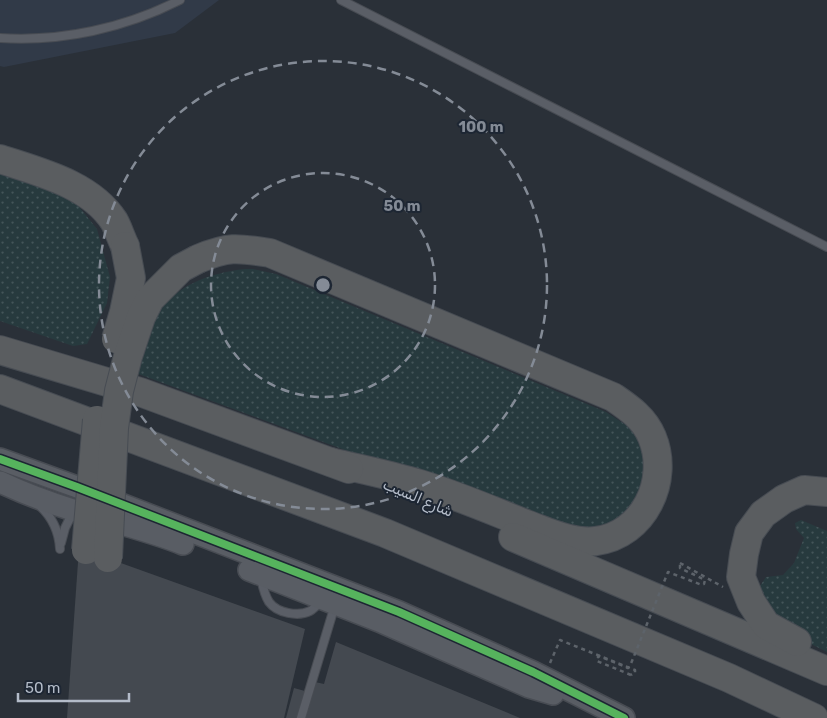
<svg xmlns="http://www.w3.org/2000/svg" width="827" height="718" viewBox="0 0 827 718" font-family="Rubik,'Noto Naskh Arabic',sans-serif">
<defs>
<pattern id="grass-dots" width="8" height="8" patternUnits="userSpaceOnUse" patternTransform="scale(1.25)"><rect width="8" height="8" fill="#273a3e"/><path d="M2 2h.1M6 6h.1" fill="none" stroke="#445559" stroke-width="1.8" stroke-linecap="round"/></pattern>
</defs>
<rect width="100%" height="100%" fill="#2a3038"/>
<polygon fill="#313a48" points="0,0 219,0 175,33 4,67 0,66"/>
<g fill="url(#grass-dots)">
<polygon points="0,168 46,185 76,203 97,229 110,277 107,303 87,344 73,346 0,321"/>
<path d="M 245,269 L 253,269 L 276,274 L 606,412 L 632,429 L 646,449 L 651,471 L 627,519 L 586,533 L 353,453 L 133,372 C 140,355 146,337 154,321 C 171,286 209,273 245,269 Z"/>
<polygon points="801,520 827,531 827,652 809,643 778,619 759,591 760,586 766,577 783,575 794,563 804,538 796,529 795,523"/>
</g>
<g fill="#444950">
<polygon points="79,548 305,629 284,718 67,718"/>
<polygon points="336,642 520,718 286,718 294,688 312,693 315,682 324,684"/>
</g>
<g fill="none" stroke-linecap="round" stroke-linejoin="round">
<g stroke="#484c53" stroke-width="10">
<g id="lane">
<polyline points="341,0 827,247"/>
<path d="M 0,38 C 62,42 125,28 180,0"/>
<path d="M 40,506 C 53,518 59,531 60,549"/>
<polyline points="61,543 65,528 73,512"/>
<path d="M 261,578 C 263,587 264,594 269,602 C 277,613 298,617 310,611 C 314,609 318,604 322,600"/>
<polyline points="301,718 335,605"/>
</g>
</g>
<g stroke="#484c53" stroke-width="24">
<g id="secondary">
<polyline points="0,459 77,487 399,612 533,672 624,718"/>
<path d="M 0,482 C 25,494 50,503 76,511 C 112,522 148,530 183,544"/>
<polyline points="249,570 379,621 529,687 553,694"/>
</g>
</g>
<g stroke="#474c53" stroke-width="30">
<g id="highway">
<path d="M 0,159 C 39,172 90,184 114,221 C 118,228 121,238 125,246"/>
<path d="M 198,259 C 229,246 238,248 270,253 L 613,397 C 629,408 644,418 652,437 C 670,480 644,535 596,541 C 573,544 548,532 526,524 C 491,510 456,495 420,484 C 391,475 360,469 331,462"/>
<polyline points="0,350 140,392 349,469"/>
<polyline points="0,389 385,533 729,678 814,718"/>
<polyline points="513,537 827,671"/>
<polyline points="797,642 766,625 751,602 741,577 744,554 749,533 763,514 784,499 804,490 827,492"/>
</g>
</g>
<g stroke="#5d636a" stroke-width="2.5" stroke-dasharray="4 4" stroke-linecap="butt">
<polyline points="680,563 723,587"/>
<polyline points="550,663 560,640 635,670 635,673 631,675"/>
</g>
<use href="#lane" stroke="#5a5e66" stroke-width="8"/>
<use href="#secondary" stroke="#595d64" stroke-width="21"/>
<use href="#highway" stroke="#5a5d60" stroke-width="28"/>
<g stroke="#474c53" stroke-width="30" stroke-linecap="butt">
<g id="highway-bridge">
<polyline points="116,339 124,312 131,278 125,246"/>
<polyline points="86,550 97,420"/>
<polyline points="108,558 114,428 119,391 128,356 141,317 150,299 181,268 198,259"/>
</g>
</g>
<polyline stroke="#5d636a" stroke-width="2.5" stroke-dasharray="4 4" stroke-linecap="butt" points="631,675 597,661 597,658 599,656 628,668 630,666 668,572 702,585 704,584 705,580 680,568 680,563"/>
<use href="#highway-bridge" stroke="#5a5d60" stroke-width="28"/>
<g stroke="#1d2633" stroke-width="11">
<polyline id="cycleway" points="0,459 77,487 399,612 533,672 624,718"/>
</g>
<use href="#cycleway" stroke="#56b35d" stroke-width="8"/>
</g>
<g fill="none" stroke="#848b96" stroke-width="2.5" stroke-dasharray="9 6">
<circle cx="323" cy="285" r="112"/>
<circle cx="323" cy="285" r="224"/>
</g>
<g text-anchor="middle" stroke-width="4" stroke-linejoin="round" paint-order="stroke">
<g font-size="15" fill="#b4bcc9" stroke="#1d2633">
<text transform="translate(418 498) rotate(23)" y="5">شارع السيب</text>
</g>
</g>
<circle cx="323" cy="285" r="8" fill="#848b96" stroke="#1d2633" stroke-width="2.5"/>
<g font-size="15" text-anchor="middle" font-weight="bold" fill="#848b96" stroke="#1d2633" stroke-width="4" stroke-linejoin="round" paint-order="stroke">
<text x="481" y="132">100 m</text>
<text x="402" y="211">50 m</text>
</g>
<path d="M18 693v8h111v-8" fill="none" stroke="#b4bcc9" stroke-width="2.5"/>
<text x="25" y="693" font-size="15" fill="#b4bcc9" stroke="#1d2633" stroke-width="4" paint-order="stroke">50 m</text>
</svg>
